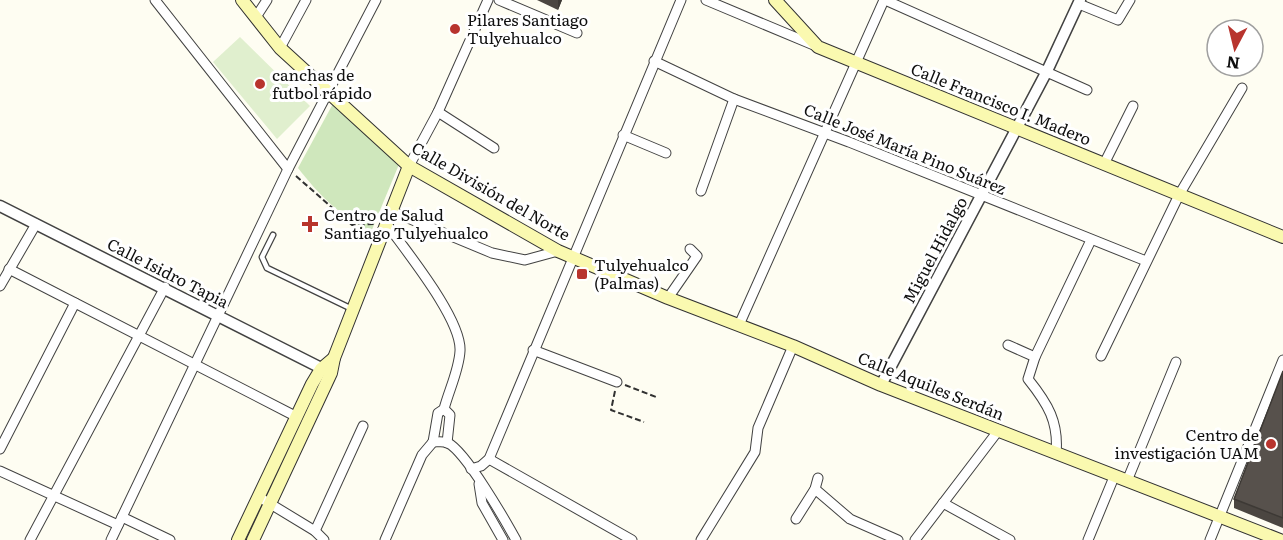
<svg xmlns="http://www.w3.org/2000/svg" width="1283" height="540" viewBox="0 0 1283 540" font-family="Literata,serif">
<rect width="100%" height="100%" fill="#fefdf2"/>
<path fill="#cfe7bc" d="M 335,100 L 400,162 L 371,232 C 340,216 319,195 298,168 Z"/>
<polygon fill="#e0efce" points="240,37 310,106 277,139 213,62"/>
<g fill="none" stroke-linecap="round" stroke-linejoin="round">
<g stroke="#424242" stroke-width="7">
<polyline id="service" points="273,235 262,257 267,268 352,309"/>
</g>
<g stroke="#424242" stroke-width="11">
<g id="minor">
<polyline points="155,0 288,169"/>
<polyline points="499,0 577,33"/>
<polyline points="706,0 816,46"/>
<polyline points="885,0 1087,90"/>
<polyline points="1079,4 1118,20 1130,0"/>
<polyline points="256,17 267,0"/>
<polyline points="280,48 306,0"/>
<polyline points="654,61 734,99 849,142 1146,261"/>
<polyline points="438,112 494,148"/>
<polyline points="623,135 666,153"/>
<polyline points="1104,164 1133,106"/>
<polyline points="409,166 438,112 488,0"/>
<polyline points="701,191 734,99"/>
<polyline points="391,211 492,253 525,260 558,251"/>
<path d="M 386,223 C 405,250 462,319 460,351 C 459,370 449,390 444,409 L 438,413 L 433,442"/>
<polyline points="9,269 297,417"/>
<polyline points="0,286 36,224"/>
<polyline points="668,298 697,256 690,249"/>
<polyline points="739,325 884,0"/>
<polyline points="1008,345 1035,357"/>
<polyline points="533,350 617,382"/>
<polyline points="1101,356 1179,195 1242,88"/>
<polyline points="444,409 450,415 447,443"/>
<path d="M 433,442 C 438,442 444,441 448,443 C 466,452 505,520 516,540"/>
<polyline points="0,449 75,303"/>
<path d="M 1056,454 C 1059,422 1048,404 1028,379 L 1035,357 L 1091,240"/>
<polyline points="489,459 632,540"/>
<polyline points="471,469 481,466 489,459 681,0"/>
<polyline points="0,471 118,525"/>
<polyline points="1127,481 1176,362"/>
<polyline points="479,484 482,503 503,540"/>
<polyline points="815,489 850,519 898,540"/>
<polyline points="259,497 315,531 324,540"/>
<polyline points="943,503 1010,540"/>
<polyline points="122,517 170,540"/>
<polyline points="796,519 815,489 818,478"/>
<polyline points="315,531 363,426"/>
<polyline points="30,540 165,287"/>
<polyline points="111,540 288,169 376,0"/>
<polyline points="385,540 422,455 433,442"/>
<polyline points="701,540 755,452 758,428 793,346"/>
<polyline points="915,540 998,431"/>
<polyline points="1088,540 1114,477"/>
<polyline points="1210,540 1283,360"/>
</g>
</g>
<g stroke="#424242" stroke-width="13">
<g id="tertiary">
<polyline points="0,206 329,372"/>
<polyline points="881,385 1047,71 1080,0"/>
</g>
</g>
<g stroke="#313131" stroke-width="14">
<g id="secondary">
<polyline points="242,0 280,48 409,166 558,251 668,298 793,346 881,385 1280,540"/>
<polyline points="775,0 818,47 1283,237"/>
<polyline points="238,540 312,384 321,369 334,358"/>
<polyline points="253,540 331,373 334,358 409,166"/>
</g>
</g>
<g stroke="#313131" stroke-width="2" stroke-dasharray="6 3" stroke-linecap="butt">
<polyline points="296,176 352,225 374,224"/>
<polyline points="625,385 656,397"/>
<polyline points="615,391 611,410 644,422"/>
</g>
<use href="#service" stroke="#fff" stroke-width="4.5"/>
<use href="#minor" stroke="#fff" stroke-width="9"/>
<use href="#tertiary" stroke="#fff" stroke-width="10"/>
<use href="#secondary" stroke="#faf9b0" stroke-width="12"/>
</g>
<g fill="#4b4641">
<polygon points="537,0 562,0 558,10"/>
<polygon points="1283,371 1283,528 1234,508 1234,499"/>
</g>
<polygon fill="#3d3935" points="558,0 562,0 558,10"/>
<polygon fill="#57514c" stroke="#3d3935" stroke-width="1.5" points="1283,371 1283,518 1234,499"/>
<g fill="#b8342e" stroke="#fff" stroke-width="2">
<circle cx="455" cy="29" r="6"/>
<circle cx="260" cy="84" r="6"/>
<path d="M307 215h6v6h6v6h-6v6h-6v-6h-6v-6h6z"/>
<rect x="576" y="268" width="12" height="12" rx="3"/>
<circle cx="1271" cy="444" r="6"/>
</g>
<g text-anchor="middle" stroke-width="6" stroke-linejoin="round" paint-order="stroke">
<g font-size="16" fill="#0f0f0f" stroke="#fff" text-anchor="start">
<text x="467" y="26">Pilares Santiago<tspan x="467" dy="18">Tulyehualco</tspan></text>
<text x="272" y="81">canchas de<tspan x="272" dy="18">futbol rápido</tspan></text>
<text x="324" y="221">Centro de Salud<tspan x="324" dy="18">Santiago Tulyehualco</tspan></text>
<text x="594" y="271">Tulyehualco<tspan x="594" dy="18">(Palmas)</tspan></text>
<text x="1259" y="441" text-anchor="end">Centro de<tspan x="1259" dy="18">investigación UAM</tspan></text>
</g>
<g font-size="16" fill="#0f0f0f" stroke="#fff">
<text transform="translate(1001 104) rotate(22)" y="6">Calle Francisco I. Madero</text>
<text transform="translate(905 149) rotate(22)" y="6">Calle José María Pino Suárez</text>
<text transform="translate(491 191) rotate(30)" y="6">Calle División del Norte</text>
<text transform="translate(935 250) rotate(-62)" y="6">Miguel Hidalgo</text>
<text transform="translate(168 273) rotate(27)" y="6">Calle Isidro Tapia</text>
<text transform="translate(931 386) rotate(22)" y="6">Calle Aquiles Serdán</text>
</g>
</g>
<g transform="translate(1235 48) rotate(187)"><circle r="28" fill="#ffffff" stroke="#9f9f9f" stroke-width="1.5"/>
<path d="M0-4.5L10 22L0 15L-10 22Z" fill="#b8342e"/>
<text y="-9" font-size="16" font-weight="bold" text-anchor="middle" fill="#0f0f0f">N</text>
</g>
</svg>
